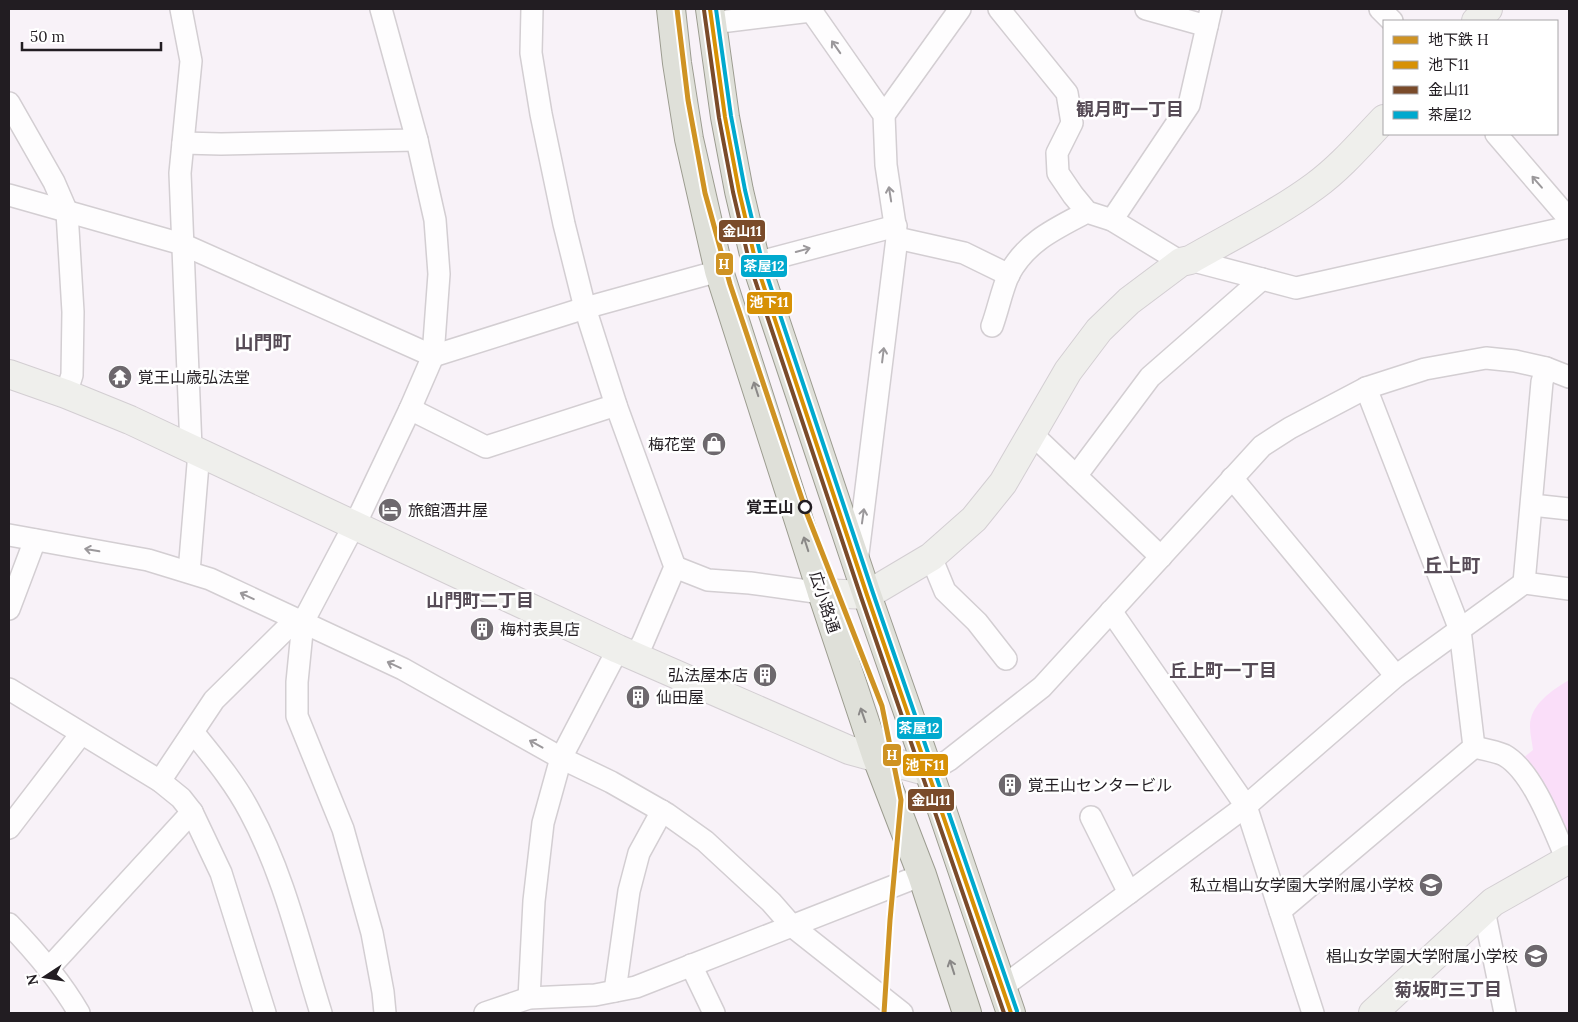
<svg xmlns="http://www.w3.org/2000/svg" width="1578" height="1022" viewBox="0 0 1578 1022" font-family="Lora,'Noto Sans JP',serif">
<rect width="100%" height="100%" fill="#f8f2f8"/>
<path fill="#fadef9" d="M 1569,680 L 1569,842 L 1522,759 L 1533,750 C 1532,742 1530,734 1530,726 C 1530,705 1552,690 1569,680 Z"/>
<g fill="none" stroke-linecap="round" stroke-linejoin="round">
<g stroke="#d3ced2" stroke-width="24">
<g id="street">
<polyline points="181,9 191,61 180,173 191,448"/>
<polyline points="381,9 417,140 435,220 439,274 433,356 410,409 361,512 303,622 297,682 297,716 343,829 372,933 383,992 385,1013"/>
<polyline points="532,9 531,53 541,114 564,224 585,308 616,405 675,567 643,642 635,656"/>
<polyline points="810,9 884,115 886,165 897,238 857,562"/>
<polyline points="999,9 1067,93 1072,123 1057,153 1058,173 1073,195 1087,212 1112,220 1181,262"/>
<polyline points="1146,9 1207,26"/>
<polyline points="1380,9 1392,21"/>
<polyline points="712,23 811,11"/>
<polyline points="9,103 54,182 67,212 73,312 72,375 66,394"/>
<polyline points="884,115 960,9"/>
<polyline points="1496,134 1569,219"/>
<polyline points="183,143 221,144 417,140"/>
<polyline points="9,195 182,244 433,356 585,308 719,271"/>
<polyline points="1112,220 1189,105 1211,9"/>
<polyline points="897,238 964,253 1009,275"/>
<polyline points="1190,260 1296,288 1569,227"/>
<polyline points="756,263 896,226"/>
<path d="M 992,326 C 998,310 1002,289 1009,274 C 1027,241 1055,229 1087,212"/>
<polyline points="410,409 486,447 616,405"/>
<polyline points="1031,433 1161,557"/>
<polyline points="1076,476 1150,377 1262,279"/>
<polyline points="1232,478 1396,676"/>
<polyline points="1532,505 1569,509"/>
<polyline points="9,535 148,560 210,579 403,669 561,758 611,782 667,814 705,841 771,902 792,926 902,1013"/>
<polyline points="931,557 945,591 977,622 1006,659"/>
<polyline points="675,567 708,580 750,583 822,593"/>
<polyline points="189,572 199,452"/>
<polyline points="1524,583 1542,382 1546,368"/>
<polyline points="9,609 35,540"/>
<polyline points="1111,611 1246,806 1313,1013"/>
<polyline points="9,689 160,781 181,798 192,812 221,873 265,1013"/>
<path d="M 193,732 C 214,758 235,783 250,812 C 284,875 300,946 321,1013"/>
<path d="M 1474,747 C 1483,749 1495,751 1504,755 C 1533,771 1554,830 1567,860"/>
<polyline points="929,772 949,760 1042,687 1262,446 1290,428 1366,388 1425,369 1486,358 1515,361 1546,368 1569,377"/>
<polyline points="160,781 214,700 290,625 303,622"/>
<polyline points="1091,817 1129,893"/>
<polyline points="9,828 81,734"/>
<polyline points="1484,910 1505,1013"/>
<polyline points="1280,911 1474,747 1460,630 1366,388"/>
<path d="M 9,924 C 35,951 60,980 79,1013"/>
<polyline points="691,965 714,1013"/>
<polyline points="48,969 192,812"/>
<polyline points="1001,988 1246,806 1396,676 1524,583 1569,589"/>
<polyline points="615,991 629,891 639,853 662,811"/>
<polyline points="529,998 534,901 543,823 561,758 618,649"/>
<polyline points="485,1013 529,998 595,995 636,987 922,875"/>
</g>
</g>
<g stroke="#d3ced2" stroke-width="30">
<g id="secondary">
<polyline points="1476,21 1488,9"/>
<polyline points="9,374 66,394 130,420 618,649 849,750 929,772"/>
<path d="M 822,593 L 867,595 L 931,557 L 974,519 L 1003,483 L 1068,371 L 1099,330 L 1129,301 L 1181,262 L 1190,260 C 1232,236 1277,214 1315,186 C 1341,167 1362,142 1384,119"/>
<polyline points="1373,1013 1493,902 1569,859"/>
</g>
</g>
<g stroke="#9c9c90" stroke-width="30">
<g id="primary">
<polyline points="671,9 677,63 689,139 719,271 822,593 877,758 922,875 967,1013"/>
<polyline points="710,9 725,117 739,191 756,263 867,595 929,772 1011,1013"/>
</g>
</g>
<use href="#street" stroke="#fefdfe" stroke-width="21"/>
<use href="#secondary" stroke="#efefec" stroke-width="28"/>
<use href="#primary" stroke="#dfe0d9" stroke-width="28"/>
<g stroke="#fff" stroke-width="8">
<polyline id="bus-1" points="710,9 725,117 739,191 756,263 867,595 1011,1013"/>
</g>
<g stroke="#fff" stroke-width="8">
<polyline id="bus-2" points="704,10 719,118 733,192 750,265 861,597 1004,1013"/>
</g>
<g stroke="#fff" stroke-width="8">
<polyline id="bus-3" points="716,9 731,116 745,190 762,261 873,593 1017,1011"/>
</g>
<use href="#bus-1" stroke="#d79105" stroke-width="4"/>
<use href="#bus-2" stroke="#7a4b2a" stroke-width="4"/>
<use href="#bus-3" stroke="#00a9ce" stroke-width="4"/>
<g stroke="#fff" stroke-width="9">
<polyline id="metro-1" points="677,9 688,100 705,193 730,284 807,514 882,706 901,800 890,920 884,1013"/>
</g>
<use href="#metro-1" stroke="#cf9323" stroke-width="5"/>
</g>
<defs><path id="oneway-shaft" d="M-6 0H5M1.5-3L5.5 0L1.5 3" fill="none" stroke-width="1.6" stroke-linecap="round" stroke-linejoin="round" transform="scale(1.25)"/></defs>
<g stroke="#9b989b">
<use href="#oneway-shaft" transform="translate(836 47) rotate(-125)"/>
<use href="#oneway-shaft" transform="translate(1537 182) rotate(-131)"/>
<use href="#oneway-shaft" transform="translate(890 194) rotate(-99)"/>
<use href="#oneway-shaft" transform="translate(803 250) rotate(-15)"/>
<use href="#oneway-shaft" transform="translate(883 355) rotate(-83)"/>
<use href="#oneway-shaft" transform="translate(863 516) rotate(-82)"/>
<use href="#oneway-shaft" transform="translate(92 550) rotate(-170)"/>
<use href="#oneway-shaft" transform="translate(247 596) rotate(-155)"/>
<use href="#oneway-shaft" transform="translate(394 665) rotate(-155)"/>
<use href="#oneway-shaft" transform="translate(536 744) rotate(-151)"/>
</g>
<g stroke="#8a8887">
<use href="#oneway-shaft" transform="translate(756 389) rotate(-108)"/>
<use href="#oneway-shaft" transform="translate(806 544) rotate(-108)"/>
<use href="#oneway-shaft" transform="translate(863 715) rotate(-109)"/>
<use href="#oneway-shaft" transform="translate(952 967) rotate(-108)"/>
</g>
<defs>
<g id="temple-disc" transform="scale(1.25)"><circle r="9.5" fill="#6d686d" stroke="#fff"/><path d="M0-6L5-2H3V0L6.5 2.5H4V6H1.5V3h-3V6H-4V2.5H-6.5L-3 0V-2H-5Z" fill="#fff"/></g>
<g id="shop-disc" transform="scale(1.25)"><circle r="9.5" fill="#6d686d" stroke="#fff"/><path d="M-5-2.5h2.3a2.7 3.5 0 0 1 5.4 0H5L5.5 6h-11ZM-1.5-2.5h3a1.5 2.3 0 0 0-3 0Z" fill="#fff"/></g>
<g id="hotel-disc" transform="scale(1.25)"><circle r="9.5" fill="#6d686d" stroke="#fff"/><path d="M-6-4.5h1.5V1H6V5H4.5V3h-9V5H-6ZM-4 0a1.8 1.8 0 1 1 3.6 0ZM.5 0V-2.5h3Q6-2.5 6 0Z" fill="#fff"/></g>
<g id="building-disc" transform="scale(1.25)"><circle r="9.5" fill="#6d686d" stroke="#fff"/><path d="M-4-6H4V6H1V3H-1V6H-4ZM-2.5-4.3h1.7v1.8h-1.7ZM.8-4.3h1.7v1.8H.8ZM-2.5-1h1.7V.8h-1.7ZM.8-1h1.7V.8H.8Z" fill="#fff"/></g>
<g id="school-disc" transform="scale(1.25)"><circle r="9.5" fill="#6d686d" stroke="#fff"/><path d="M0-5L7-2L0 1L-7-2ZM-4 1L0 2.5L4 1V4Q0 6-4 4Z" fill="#fff"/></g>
</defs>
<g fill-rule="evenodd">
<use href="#temple-disc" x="120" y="377"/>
<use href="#shop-disc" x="714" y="444"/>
<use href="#hotel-disc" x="390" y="510"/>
<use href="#building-disc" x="482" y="629"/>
<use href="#building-disc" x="765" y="675"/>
<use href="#building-disc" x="638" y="697"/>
<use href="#building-disc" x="1010" y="785"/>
<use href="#school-disc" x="1431" y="885"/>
<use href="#school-disc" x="1536" y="956"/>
</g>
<circle fill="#fff" stroke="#221d22" stroke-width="2.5" cx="805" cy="507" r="6"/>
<g text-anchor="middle" stroke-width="5" stroke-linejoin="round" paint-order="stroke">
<g font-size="16" fill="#221d22" stroke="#fff" text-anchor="start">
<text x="138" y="383">覚王山歳弘法堂</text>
<text x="696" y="450" text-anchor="end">梅花堂</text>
<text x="408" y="516">旅館酒井屋</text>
<text x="500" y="635">梅村表具店</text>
<text x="748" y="681" text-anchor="end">弘法屋本店</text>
<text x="656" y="703">仙田屋</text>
<text x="1028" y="791">覚王山センタービル</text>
<text x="1414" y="891" text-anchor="end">私立椙山女学園大学附属小学校</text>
<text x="1518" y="962" text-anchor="end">椙山女学園大学附属小学校</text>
</g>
<g font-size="16" font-weight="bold" fill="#221d22" stroke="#fff" text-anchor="end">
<text x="794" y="513">覚王山</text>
</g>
<g font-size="16" fill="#221d22" stroke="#fff">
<text transform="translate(825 602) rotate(72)" y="6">広小路通</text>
</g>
<g font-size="18" font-weight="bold" fill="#564b56" stroke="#fff">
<text x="1130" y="116">観月町一丁目</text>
<text x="480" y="607">山門町二丁目</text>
<text x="1223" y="677">丘上町一丁目</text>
<text x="1448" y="996">菊坂町三丁目</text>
</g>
<g font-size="19" font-weight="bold" fill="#564b56" stroke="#fff">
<text x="263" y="349">山門町</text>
<text x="1452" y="572">丘上町</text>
</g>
</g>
<g stroke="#fff" stroke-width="2">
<rect x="718" y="219" width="48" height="24" rx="5" fill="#7a4b2a"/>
<rect x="715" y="252" width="19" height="24" rx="5" fill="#cf9323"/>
<rect x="740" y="254" width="48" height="24" rx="5" fill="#00a9ce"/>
<rect x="746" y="291" width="47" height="24" rx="5" fill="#d79105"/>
<rect x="896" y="716" width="47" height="24" rx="5" fill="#00a9ce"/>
<rect x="882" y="743" width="20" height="24" rx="5" fill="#cf9323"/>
<rect x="902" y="753" width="47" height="24" rx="5" fill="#d79105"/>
<rect x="907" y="788" width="48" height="24" rx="5" fill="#7a4b2a"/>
</g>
<g font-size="14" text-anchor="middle" font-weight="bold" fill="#fff">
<text x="742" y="236">金山11</text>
<text x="724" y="269">H</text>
<text x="764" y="271">茶屋12</text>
<text x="769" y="307">池下11</text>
<text x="919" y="733">茶屋12</text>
<text x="892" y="760">H</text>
<text x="925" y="770">池下11</text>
<text x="931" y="805">金山11</text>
</g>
<rect width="1578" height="1022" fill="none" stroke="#221d22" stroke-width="20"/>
<rect x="1383" y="20" width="175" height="115" fill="#ffffff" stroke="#a7a5a7"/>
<rect x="1393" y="36" width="25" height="8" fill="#cf9323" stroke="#a7a5a7"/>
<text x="1428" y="45" font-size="15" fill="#221d22">地下鉄 H</text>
<rect x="1393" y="61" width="25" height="8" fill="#d79105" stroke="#a7a5a7"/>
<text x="1428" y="70" font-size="15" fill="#221d22">池下11</text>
<rect x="1393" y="86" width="25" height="8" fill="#7a4b2a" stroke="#a7a5a7"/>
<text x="1428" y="95" font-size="15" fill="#221d22">金山11</text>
<rect x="1393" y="111" width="25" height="8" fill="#00a9ce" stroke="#a7a5a7"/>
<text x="1428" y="120" font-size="15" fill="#221d22">茶屋12</text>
<g transform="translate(45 977) rotate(258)" stroke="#ffffff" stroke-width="4" paint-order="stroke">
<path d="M0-4L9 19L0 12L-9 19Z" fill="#221d22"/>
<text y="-8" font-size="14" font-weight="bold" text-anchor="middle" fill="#221d22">N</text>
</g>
<path d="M22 42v8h139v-8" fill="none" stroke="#221d22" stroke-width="2.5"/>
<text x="30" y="42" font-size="15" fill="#221d22" stroke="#ffffff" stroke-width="4" paint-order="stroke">50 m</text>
</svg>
